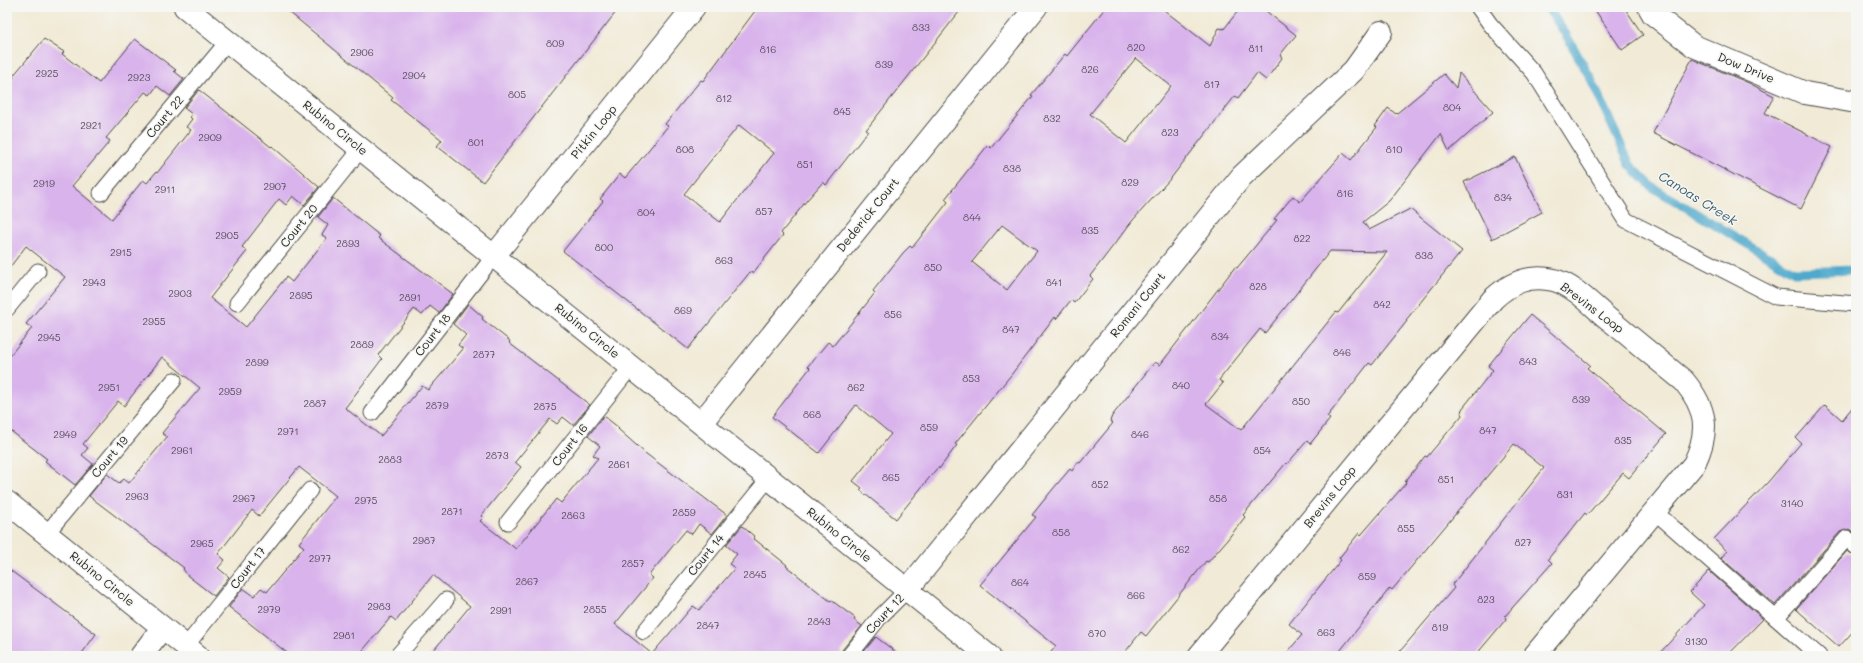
<svg xmlns="http://www.w3.org/2000/svg" width="1863" height="663" viewBox="0 0 1863 663" font-family="Mali,sans-serif">
<rect width="100%" height="100%" fill="#f6f6f2"/>
<filter id="ink" filterUnits="userSpaceOnUse"><feTurbulence type="fractalNoise" baseFrequency=".025" numOctaves="2"/><feDisplacementMap in="SourceGraphic" scale="8" xChannelSelector="R" yChannelSelector="G"/><feConvolveMatrix kernelMatrix="1 2 1 2 8 2 1 2 1" color-interpolation-filters="sRGB"/></filter>
<filter id="wash" filterUnits="userSpaceOnUse"><feTurbulence type="fractalNoise" baseFrequency=".012" numOctaves="4" result="noise"/><feDisplacementMap in="SourceGraphic" scale="16" xChannelSelector="R" yChannelSelector="G"/><feGaussianBlur stdDeviation="0.9" result="paint"/><feColorMatrix in="noise" values="0 0 0 0 0 0 0 0 0 0 0 0 0 0 0 0 0 1.4 0 .05"/><feComposite in="paint" operator="in"/></filter>
<g filter="url(#wash)">
<rect width="100%" height="100%" fill="#f1ead6"/>
<g fill="none" stroke-linecap="round" stroke-linejoin="round">
<polyline stroke="#4fa9cc" stroke-width="9" points="1547,7 1565,33 1591,79 1630,165 1652,187 1794,272 1856,270"/>
</g>
<g id="blocks">
<g fill="#d9b4ec" fill-rule="evenodd">
<polygon points="283,7 620,7 483,182 437,146 442,140 391,100 393,98"/>
<path d="M 758,7 L 963,7 L 866,130 L 868,131 L 826,185 L 823,182 L 807,200 L 781,233 L 783,235 L 753,273 L 750,272 L 688,349 L 563,251 L 603,201 L 600,199 L 620,174 L 625,178 L 641,159 L 668,126 L 665,124 L 701,80 L 703,81 ZM 739,125 L 774,153 L 720,222 L 684,194 Z"/>
<path d="M 1106,7 L 1160,7 L 1210,46 L 1219,28 L 1224,29 L 1241,7 L 1261,7 L 1296,35 L 1280,55 L 1282,58 L 1266,80 L 1257,73 L 1238,98 L 1235,96 L 1171,178 L 1133,220 L 1090,276 L 1093,279 L 1074,303 L 1071,300 L 1056,319 L 1055,317 L 1011,375 L 955,444 L 957,445 L 939,469 L 938,467 L 896,519 L 860,490 L 862,488 L 853,481 L 891,434 L 856,405 L 819,453 L 772,417 L 810,368 L 808,366 L 828,342 L 833,346 L 875,293 L 873,291 L 903,253 L 910,246 L 912,248 L 948,202 L 945,199 L 988,145 L 991,148 L 1033,96 L 1031,95 L 1046,77 L 1065,54 L 1067,56 ZM 1136,58 L 1171,86 L 1126,143 L 1090,114 ZM 1002,225 L 1037,251 L 1007,290 L 972,262 Z"/>
<polygon points="1593,7 1624,7 1643,35 1622,50"/>
<polygon points="44,39 64,52 62,54 99,83 135,39 176,70 174,71 184,79 170,96 157,86 150,95 145,92 106,138 110,141 72,186 112,219 143,180 147,183 156,172 157,173 191,130 186,127 192,119 190,117 192,114 184,108 199,90 271,147 272,146 319,187 304,205 293,196 286,205 279,199 242,247 247,251 210,298 246,327 286,277 292,282 327,238 322,235 328,225 318,217 333,198 380,236 378,238 453,294 439,313 430,306 422,315 414,309 378,355 382,359 345,408 381,436 422,386 428,390 463,349 458,345 466,335 453,324 468,304 483,317 482,319 510,341 509,343 590,405 573,425 563,417 557,424 550,419 515,462 521,467 481,516 483,518 480,521 516,549 556,499 561,503 598,458 593,455 600,446 588,436 604,416 619,428 618,429 645,453 727,515 712,534 699,524 692,534 686,530 649,575 653,578 615,624 652,654 693,606 699,610 735,568 729,564 737,554 726,545 742,526 755,537 753,538 787,565 786,566 830,601 831,600 855,618 854,620 862,626 842,650 840,656 429,656 470,606 433,575 396,621 391,617 358,656 291,656 229,607 243,588 254,596 261,588 267,592 304,547 299,543 336,496 299,467 259,516 252,510 218,554 225,560 218,568 229,577 214,596 188,576 183,569 184,568 89,496 107,474 119,483 124,479 129,483 167,437 162,433 200,388 162,357 124,406 118,401 83,444 88,448 82,455 93,464 75,485 45,461 47,459 7,428 7,359 32,328 26,324 65,277 26,246 7,271 7,94 13,86 9,84 14,77 13,76"/>
<polygon points="1692,59 1749,83 1774,96 1765,113 1832,147 1801,209 1653,133"/>
<path d="M 1459,73 L 1493,112 L 1449,151 L 1441,134 L 1389,201 L 1363,222 L 1369,230 L 1410,209 L 1462,251 L 1406,320 L 1407,321 L 1372,365 L 1369,363 L 1327,417 L 1330,419 L 1310,444 L 1307,441 L 1287,464 L 1286,463 L 1243,515 L 1245,517 L 1227,540 L 1208,562 L 1206,561 L 1146,636 L 1141,632 L 1122,656 L 1048,656 L 1056,646 L 980,585 L 1036,517 L 1032,515 L 1053,489 L 1070,469 L 1072,471 L 1078,462 L 1080,463 L 1113,423 L 1110,421 L 1112,416 L 1142,378 L 1155,362 L 1160,365 L 1235,267 L 1237,268 L 1277,220 L 1274,219 L 1293,196 L 1300,202 L 1343,153 L 1351,160 L 1377,127 L 1375,126 L 1388,108 L 1396,114 L 1444,74 L 1456,88 ZM 1330,251 L 1387,252 L 1338,313 L 1336,312 L 1241,430 L 1206,404 L 1223,383 L 1219,380 L 1260,329 L 1265,333 Z"/>
<polygon points="1515,157 1542,212 1492,239 1464,182"/>
<polygon points="1530,315 1590,365 1587,368 1666,434 1629,478 1623,473 1587,515 1585,513 1548,559 1552,563 1505,616 1507,618 1475,656 1396,656 1454,588 1452,585 1544,468 1514,444 1392,590 1390,588 1336,656 1284,656 1302,635 1289,624 1341,560 1339,558 1359,533 1361,535 1406,483 1405,482 1425,456 1427,457 1463,414 1461,413 1462,409 1493,370 1488,366"/>
<polygon points="1856,403 1856,534 1849,529 1840,532 1775,605 1721,558 1727,551 1714,539 1768,482 1801,443 1796,438 1825,405 1842,420"/>
<polygon points="1847,551 1856,556 1856,628 1839,647 1796,609"/>
<polygon points="7,568 96,634 80,656 7,656"/>
<polygon points="1709,571 1763,619 1727,656 1657,656 1704,605 1690,592"/>
<polygon points="876,637 901,656 860,656"/>
</g>
</g>
</g>
<g filter="url(#ink)">
<use href="#blocks" fill-opacity="0" stroke="#494845" stroke-width="1"/>
<g fill="none" stroke-linecap="round" stroke-linejoin="round">
<g stroke="#494845" stroke-width="17">
<g id="service">
<polyline points="1478,7 1490,24 1534,73 1626,220 1776,297 1856,304"/>
<polyline points="101,193 228,41"/>
<polyline points="237,303 361,149"/>
<polyline points="7,309 38,271"/>
<polyline points="372,413 494,256"/>
<polyline points="1654,511 1819,656"/>
<polyline points="508,522 631,367"/>
<polyline points="47,533 174,380"/>
<polyline points="1776,618 1847,538 1856,547"/>
<polyline points="644,632 769,478"/>
<polyline points="186,646 310,490"/>
<polyline points="397,656 446,600"/>
<polyline points="849,656 880,617 907,590"/>
</g>
</g>
<g stroke="#494845" stroke-width="24">
<g id="minor">
<polyline points="185,7 989,656"/>
<polyline points="1649,7 1653,14 1694,46 1805,93 1856,102"/>
<polyline points="494,256 694,7"/>
<polyline points="701,423 1036,7"/>
<polyline points="7,502 198,656"/>
<polyline points="907,590 1242,176 1354,70 1381,32"/>
<polyline points="141,656 162,628"/>
<path d="M 1199,656 L 1493,299 C 1510,283 1529,274 1554,280 C 1573,285 1591,304 1606,317 C 1632,338 1658,360 1684,381 C 1707,409 1710,431 1694,464 L 1534,656"/>
</g>
</g>
<use href="#service" stroke="#fff" stroke-width="15"/>
<use href="#minor" stroke="#fff" stroke-width="22"/>
</g>
</g>
<g text-anchor="middle" stroke-width="3" stroke-linejoin="round" paint-order="stroke">
<g font-size="10" fill="#564d5b">
<text x="921" y="31">833</text>
<text x="555" y="47">809</text>
<text x="1136" y="51">820</text>
<text x="1256" y="52">811</text>
<text x="768" y="53">816</text>
<text x="362" y="56">2906</text>
<text x="884" y="68">839</text>
<text x="1090" y="73">826</text>
<text x="47" y="77">2925</text>
<text x="414" y="79">2904</text>
<text x="139" y="81">2923</text>
<text x="1212" y="88">817</text>
<text x="517" y="98">805</text>
<text x="724" y="102">812</text>
<text x="1452" y="111">804</text>
<text x="842" y="115">845</text>
<text x="1052" y="122">832</text>
<text x="91" y="129">2921</text>
<text x="1170" y="136">823</text>
<text x="210" y="141">2909</text>
<text x="476" y="146">801</text>
<text x="685" y="153">808</text>
<text x="1394" y="153">810</text>
<text x="805" y="168">851</text>
<text x="1012" y="172">838</text>
<text x="1130" y="186">829</text>
<text x="44" y="187">2919</text>
<text x="275" y="190">2907</text>
<text x="165" y="193">2911</text>
<text x="1345" y="197">816</text>
<text x="1503" y="201">834</text>
<text x="764" y="215">857</text>
<text x="646" y="216">804</text>
<text x="972" y="221">844</text>
<text x="1090" y="234">835</text>
<text x="227" y="239">2905</text>
<text x="1302" y="242">822</text>
<text x="348" y="247">2893</text>
<text x="604" y="251">800</text>
<text x="121" y="256">2915</text>
<text x="1424" y="259">838</text>
<text x="724" y="264">863</text>
<text x="933" y="271">850</text>
<text x="94" y="286">2943</text>
<text x="1054" y="286">841</text>
<text x="1258" y="290">828</text>
<text x="180" y="297">2903</text>
<text x="301" y="299">2895</text>
<text x="410" y="301">2891</text>
<text x="1382" y="308">842</text>
<text x="683" y="314">869</text>
<text x="893" y="318">856</text>
<text x="154" y="325">2955</text>
<text x="1011" y="333">847</text>
<text x="1220" y="340">834</text>
<text x="49" y="341">2945</text>
<text x="362" y="348">2889</text>
<text x="1342" y="356">846</text>
<text x="484" y="358">2877</text>
<text x="1528" y="365">843</text>
<text x="257" y="366">2899</text>
<text x="971" y="382">853</text>
<text x="1181" y="389">840</text>
<text x="109" y="391">2951</text>
<text x="856" y="391">862</text>
<text x="230" y="395">2959</text>
<text x="1581" y="403">839</text>
<text x="1301" y="405">850</text>
<text x="315" y="407">2887</text>
<text x="437" y="409">2879</text>
<text x="545" y="410">2875</text>
<text x="812" y="418">868</text>
<text x="929" y="431">859</text>
<text x="1488" y="434">847</text>
<text x="288" y="435">2971</text>
<text x="65" y="438">2949</text>
<text x="1140" y="438">846</text>
<text x="1623" y="444">835</text>
<text x="182" y="454">2961</text>
<text x="1262" y="454">854</text>
<text x="497" y="459">2873</text>
<text x="390" y="463">2883</text>
<text x="619" y="468">2861</text>
<text x="891" y="481">865</text>
<text x="1446" y="483">851</text>
<text x="1100" y="488">852</text>
<text x="1565" y="498">831</text>
<text x="137" y="500">2963</text>
<text x="244" y="502">2967</text>
<text x="1218" y="502">858</text>
<text x="366" y="504">2975</text>
<text x="1792" y="507">3140</text>
<text x="452" y="515">2871</text>
<text x="684" y="516">2859</text>
<text x="573" y="519">2863</text>
<text x="1406" y="532">855</text>
<text x="1061" y="536">858</text>
<text x="424" y="544">2987</text>
<text x="1523" y="546">827</text>
<text x="202" y="547">2965</text>
<text x="1181" y="553">862</text>
<text x="320" y="562">2977</text>
<text x="633" y="567">2857</text>
<text x="755" y="578">2845</text>
<text x="1367" y="580">859</text>
<text x="527" y="585">2867</text>
<text x="1020" y="586">864</text>
<text x="1136" y="599">866</text>
<text x="1486" y="603">823</text>
<text x="379" y="610">2983</text>
<text x="269" y="613">2979</text>
<text x="595" y="613">2855</text>
<text x="501" y="614">2991</text>
<text x="819" y="625">2843</text>
<text x="708" y="629">2847</text>
<text x="1440" y="631">819</text>
<text x="1326" y="636">863</text>
<text x="1097" y="637">870</text>
<text x="344" y="639">2981</text>
<text x="1696" y="645">3130</text>
</g>
<g font-size="12" fill="#2b2b2b" stroke="#f6f6f2">
<text transform="translate(1746 68) rotate(23)" y="4">Dow Drive</text>
<text transform="translate(165 117) rotate(-50)" y="4">Court 22</text>
<text transform="translate(335 128) rotate(39)" y="4">Rubino Circle</text>
<text transform="translate(594 132) rotate(-51)" y="4">Pitkin Loop</text>
<text transform="translate(868 215) rotate(-51)" y="4">Dederick Court</text>
<text transform="translate(299 226) rotate(-51)" y="4">Court 20</text>
<text transform="translate(1138 305) rotate(-51)" y="4">Romani Court</text>
<text transform="translate(1592 308) rotate(37)" y="4">Brevins Loop</text>
<text transform="translate(587 331) rotate(39)" y="4">Rubino Circle</text>
<text transform="translate(433 335) rotate(-52)" y="4">Court 18</text>
<text transform="translate(570 445) rotate(-52)" y="4">Court 16</text>
<text transform="translate(110 457) rotate(-50)" y="4">Court 19</text>
<text transform="translate(1330 497) rotate(-51)" y="4">Brevins Loop</text>
<text transform="translate(839 535) rotate(39)" y="4">Rubino Circle</text>
<text transform="translate(706 555) rotate(-51)" y="4">Court 14</text>
<text transform="translate(248 568) rotate(-52)" y="4">Court 17</text>
<text transform="translate(102 579) rotate(39)" y="4">Rubino Circle</text>
<text transform="translate(885 614) rotate(-47)" y="4">Court 12</text>
</g>
<g font-size="13" font-style="italic" fill="#395d6b" stroke="#f6f6f2">
<text transform="translate(1698 198) rotate(32)" y="5">Canoas Creek</text>
</g>
</g>
<rect width="1863" height="663" fill="none" stroke="#f6f6f2" stroke-width="24"/>
</svg>
